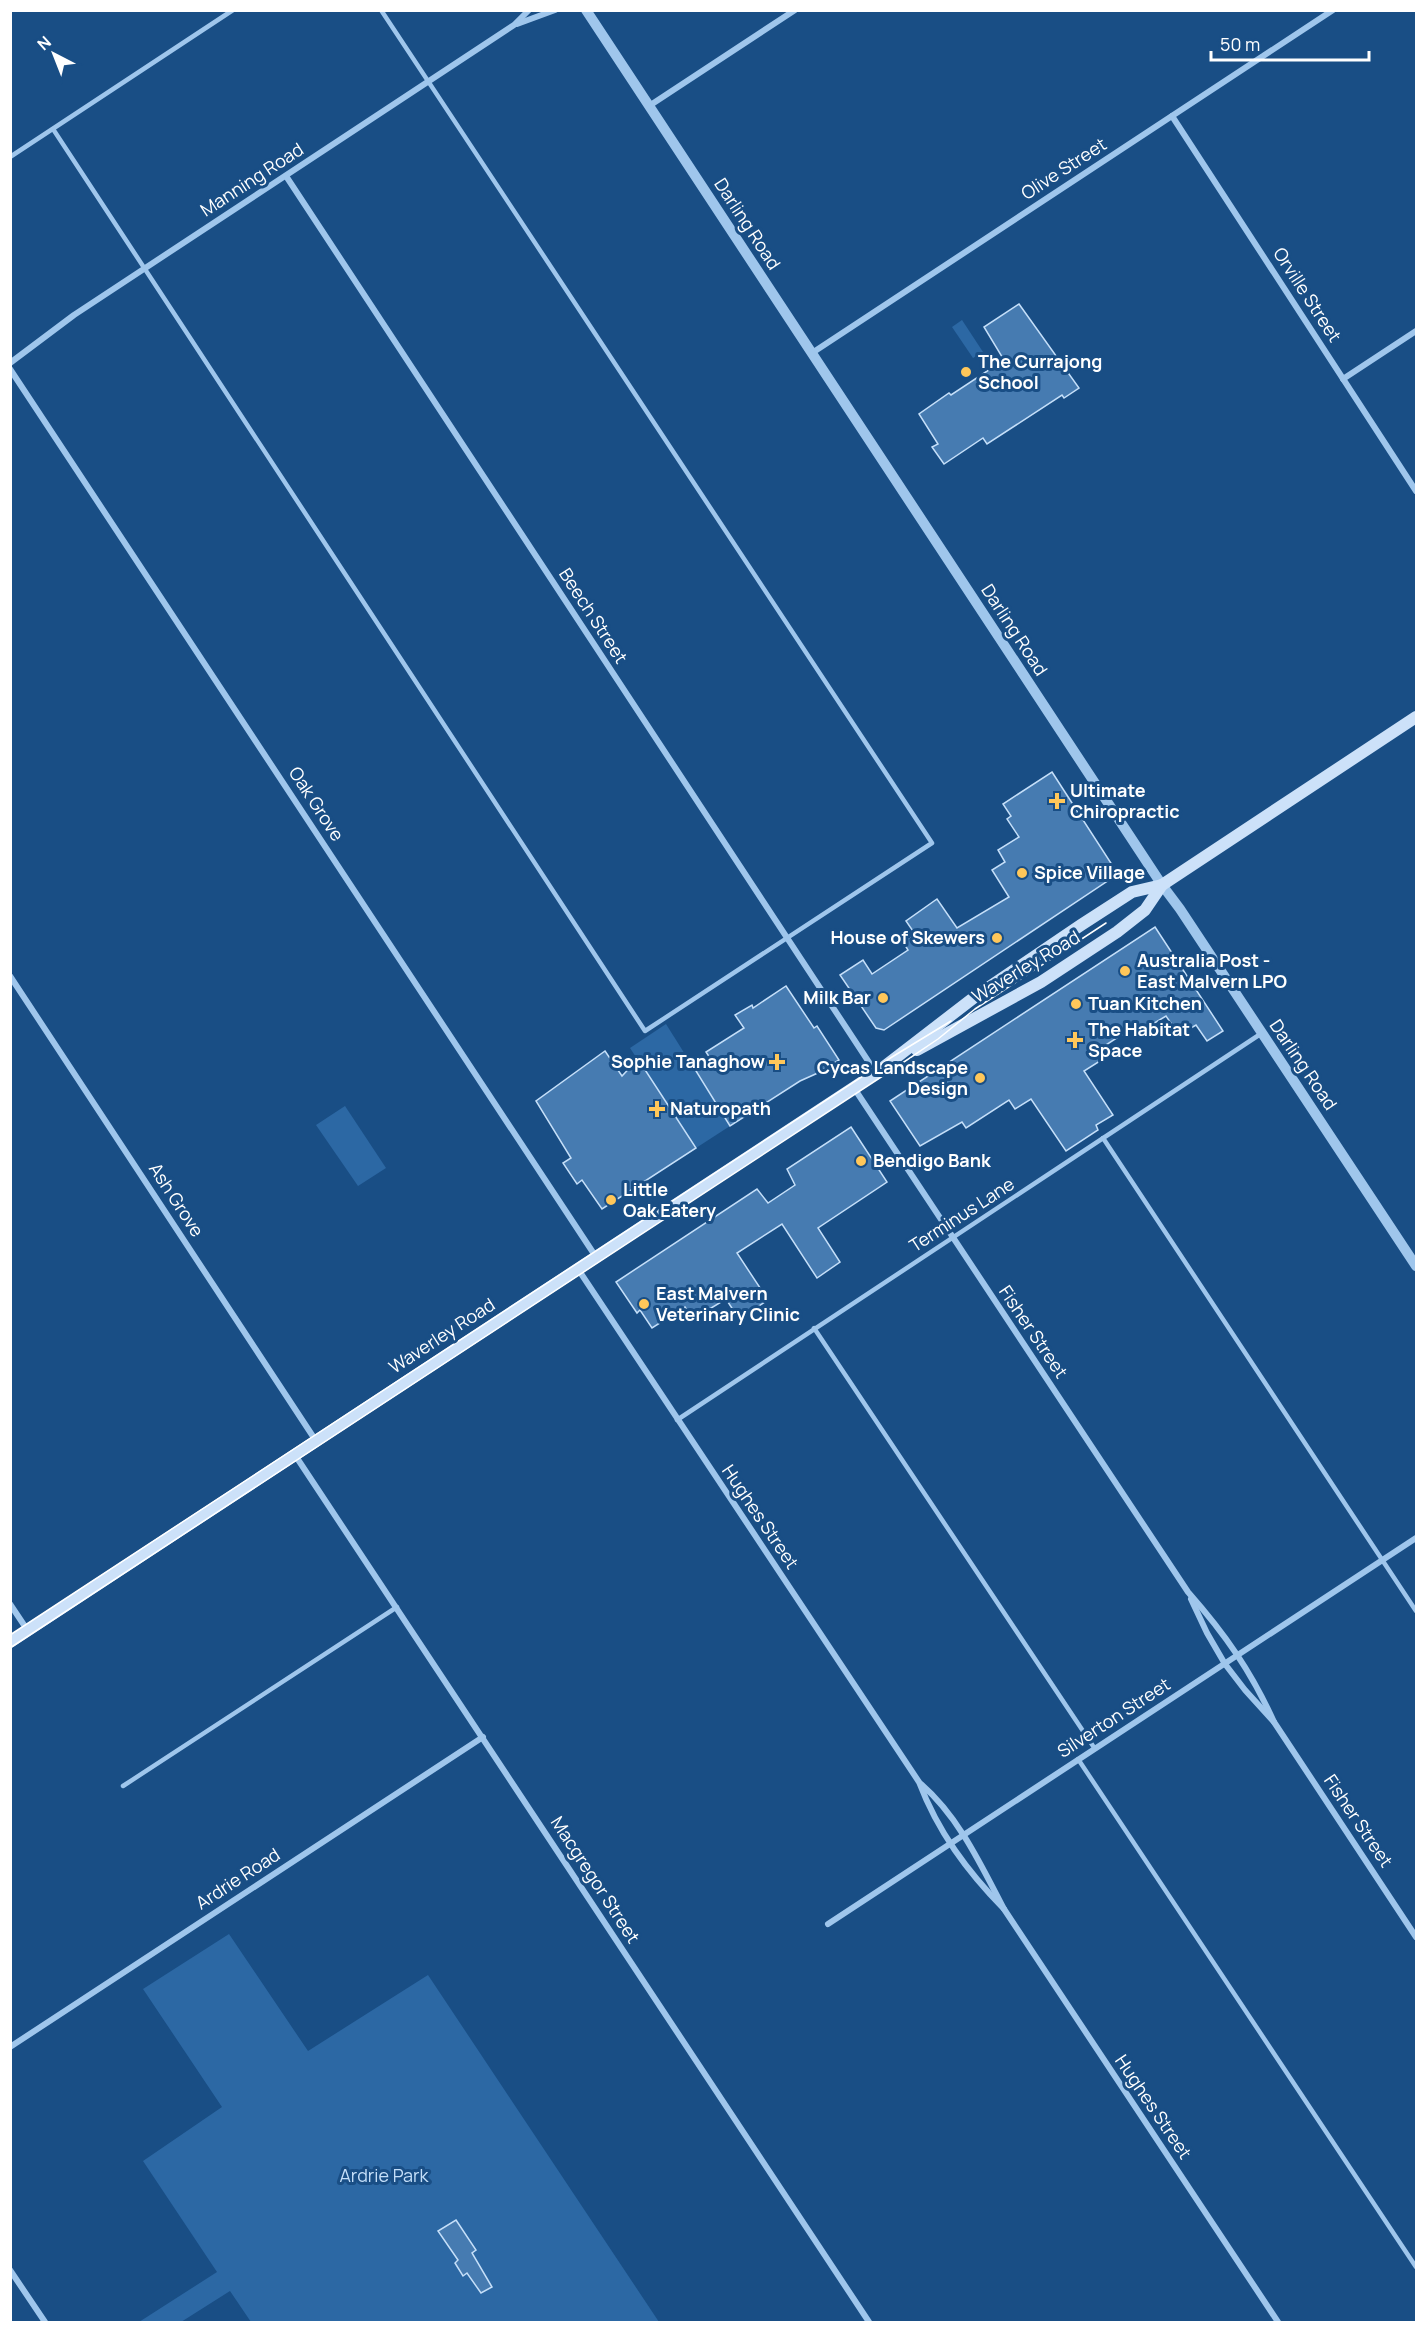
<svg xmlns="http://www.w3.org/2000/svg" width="1427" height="2333" viewBox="0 0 1427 2333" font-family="Manrope,sans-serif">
<rect width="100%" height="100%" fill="#194e85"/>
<g fill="#2c68a4">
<polygon points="962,320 983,352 973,358 952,327"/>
<polygon points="666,1024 730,1126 696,1148 630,1048"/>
<polygon points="345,1106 386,1168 358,1186 316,1125"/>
<polygon points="229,1934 308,2051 428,1975 659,2322 251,2322 230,2291 181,2322 139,2322 217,2272 143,2161 222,2107 143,1989"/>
</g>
<g fill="#467bb1" stroke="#c5dff9" stroke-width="1.5">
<polygon points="1019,304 1079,388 1064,398 1062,395 987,444 983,438 944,464 932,447 938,444 919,414 949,393 951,395 1004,360 984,327"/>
<polygon points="1052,772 1118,874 884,1030 876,1028 840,975 863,960 872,974 908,950 903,942 915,934 906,921 937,899 957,928 1009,897 992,870 1005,862 998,850 1019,837 1007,819 1011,816 1003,804"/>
<polygon points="1155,927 1223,1031 1207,1041 1196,1025 1179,1035 1166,1016 1136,1034 1132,1028 1095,1052 1100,1061 1084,1071 1113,1115 1096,1125 1098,1130 1066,1151 1031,1099 1015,1109 1009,1100 966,1128 962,1122 920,1146 890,1101"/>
<polygon points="786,986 814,1028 817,1026 839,1060 820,1072 800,1081 730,1126 696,1071 712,1061 706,1052 744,1028 735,1015 752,1005 753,1008"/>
<polygon points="605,1051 622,1076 638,1059 696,1148 602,1209 582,1180 577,1184 563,1163 571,1158 536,1101"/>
<polygon points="851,1127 887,1182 818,1228 840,1262 817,1278 782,1224 737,1253 768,1300 739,1319 726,1299 693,1319 685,1307 652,1328 640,1310 637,1313 616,1282 757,1189 768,1203 795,1185 787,1169"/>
<polygon points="456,2220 476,2250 472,2253 492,2287 481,2293 467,2273 463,2276 455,2263 458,2260 438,2231"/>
</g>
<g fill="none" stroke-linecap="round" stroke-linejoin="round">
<g stroke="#9fc6ec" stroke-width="4.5">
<polyline points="53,129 645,1031 932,843 381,10"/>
<polyline points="10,157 233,10"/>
<polyline points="1103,1138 1416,1611"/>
<polyline points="814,1328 1095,1749"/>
<polyline points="677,1420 1262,1033"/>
<polyline points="1078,1759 1416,2267"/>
<polyline points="123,1786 397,1607"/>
</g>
<g stroke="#9fc6ec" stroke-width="6">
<polyline points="517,24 555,10"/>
<polyline points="649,106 795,10"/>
<polyline points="1172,116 1416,491"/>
<polyline points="286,176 876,1073"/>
<polyline points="812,353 1333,10"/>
<polyline points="10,363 74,315 514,25 529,10"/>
<polyline points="10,369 596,1257"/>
<polyline points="1343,379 1416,331"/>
<polyline points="10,976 316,1441"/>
<path d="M 854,1088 L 1188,1592 C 1225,1634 1251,1671 1274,1722"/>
<path d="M 578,1269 L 919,1782 C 938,1832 967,1871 1004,1909"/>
<polyline points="295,1455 869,2322"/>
<polyline points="1191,1599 1207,1633 1225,1664 1245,1690 1274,1722 1416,1937"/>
<polyline points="10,1604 28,1631"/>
<path d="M 921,1784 C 959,1817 981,1865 1004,1909 L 1278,2322"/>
<polyline points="828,1924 1416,1538"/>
<polyline points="10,2047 483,1737"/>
<polyline points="10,2270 45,2322"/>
</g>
<polyline stroke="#9fc6ec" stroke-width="10" points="586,10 1162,885 1180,909 1416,1266"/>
<g stroke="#cce1f9" stroke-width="12">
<polyline points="917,1050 1041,982 1117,932 1145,910 1162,885"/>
<polyline points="10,1642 876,1073 976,996 1081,925 1132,892 1162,885 1416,717"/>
</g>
<g stroke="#fff" stroke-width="1.5">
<polyline points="10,1635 892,1057 951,1021"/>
<polyline points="10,1648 898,1066 938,1039 975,1009 1106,923"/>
</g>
</g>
<g fill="#ffc75a" stroke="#194e85" stroke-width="2">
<circle cx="966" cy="372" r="6"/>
<path d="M1054 792h6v6h6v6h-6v6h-6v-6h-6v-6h6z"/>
<circle cx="1022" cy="873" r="6"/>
<circle cx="997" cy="938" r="6"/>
<circle cx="1125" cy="971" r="6"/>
<circle cx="883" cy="998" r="6"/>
<circle cx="1076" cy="1004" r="6"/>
<path d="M1072 1031h6v6h6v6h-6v6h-6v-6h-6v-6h6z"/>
<path d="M774 1053h6v6h6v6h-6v6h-6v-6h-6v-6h6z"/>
<circle cx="980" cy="1078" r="6"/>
<path d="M654 1100h6v6h6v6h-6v6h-6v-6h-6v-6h6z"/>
<circle cx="861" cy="1161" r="6"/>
<circle cx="611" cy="1200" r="6"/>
<circle cx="644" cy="1304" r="6"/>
</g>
<g text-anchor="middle" stroke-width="6" stroke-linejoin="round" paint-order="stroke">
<g font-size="18" fill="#fff" stroke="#194e85">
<text transform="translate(1064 169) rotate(-33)" y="6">Olive Street</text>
<text transform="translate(252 180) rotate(-33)" y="6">Manning Road</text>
<text transform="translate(747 224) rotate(57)" y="6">Darling Road</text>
<text transform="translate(1307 295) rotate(57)" y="6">Orville Street</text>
<text transform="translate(593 616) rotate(57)" y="6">Beech Street</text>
<text transform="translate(1014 630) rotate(57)" y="6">Darling Road</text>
<text transform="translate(316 804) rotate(57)" y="6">Oak Grove</text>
<text transform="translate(1026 967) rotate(-31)" y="6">Waverley Road</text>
<text transform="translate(1303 1065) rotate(56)" y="6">Darling Road</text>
<text transform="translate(176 1200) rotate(57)" y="6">Ash Grove</text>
<text transform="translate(962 1215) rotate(-33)" y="6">Terminus Lane</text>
<text transform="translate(1033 1332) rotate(56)" y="6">Fisher Street</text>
<text transform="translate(442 1336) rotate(-33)" y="6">Waverley Road</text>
<text transform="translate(760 1517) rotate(56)" y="6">Hughes Street</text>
<text transform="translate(1114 1718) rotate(-33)" y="6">Silverton Street</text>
<text transform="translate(1358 1821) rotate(56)" y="6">Fisher Street</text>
<text transform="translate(238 1879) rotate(-33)" y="6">Ardrie Road</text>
<text transform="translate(595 1880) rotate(57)" y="6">Macgregor Street</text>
<text transform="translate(1153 2107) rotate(56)" y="6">Hughes Street</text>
</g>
<g font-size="18" font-weight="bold" fill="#fff" stroke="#194e85" text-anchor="start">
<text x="978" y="368">The Currajong<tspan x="978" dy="21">School</tspan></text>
<text x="1070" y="797">Ultimate<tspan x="1070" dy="21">Chiropractic</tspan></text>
<text x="1034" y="879">Spice Village</text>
<text x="985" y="944" text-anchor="end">House of Skewers</text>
<text x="1137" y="967">Australia Post -<tspan x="1137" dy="21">East Malvern LPO</tspan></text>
<text x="871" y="1004" text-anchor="end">Milk Bar</text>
<text x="1088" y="1010">Tuan Kitchen</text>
<text x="1088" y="1036">The Habitat<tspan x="1088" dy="21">Space</tspan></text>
<text x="765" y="1068" text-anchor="end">Sophie Tanaghow</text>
<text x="968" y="1074" text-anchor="end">Cycas Landscape<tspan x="968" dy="21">Design</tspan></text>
<text x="670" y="1115">Naturopath</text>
<text x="873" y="1167">Bendigo Bank</text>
<text x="623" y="1196">Little<tspan x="623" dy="21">Oak Eatery</tspan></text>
<text x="656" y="1300">East Malvern<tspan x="656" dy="21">Veterinary Clinic</tspan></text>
</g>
<g font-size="18" fill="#c5dff9" stroke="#194e85">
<text x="384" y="2182">Ardrie Park</text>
</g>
</g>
<rect width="1427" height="2333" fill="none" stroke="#ffffff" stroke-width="24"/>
<g transform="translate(54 54) rotate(318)" stroke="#194e85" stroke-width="4.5" paint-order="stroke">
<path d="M0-4.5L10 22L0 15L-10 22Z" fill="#ffffff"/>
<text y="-9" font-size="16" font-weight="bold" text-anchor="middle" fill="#ffffff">N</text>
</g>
<path d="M1211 51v9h158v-9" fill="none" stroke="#ffffff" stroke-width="3"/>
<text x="1220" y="51" font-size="18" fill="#ffffff" stroke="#194e85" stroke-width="4.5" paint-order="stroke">50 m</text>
</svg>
